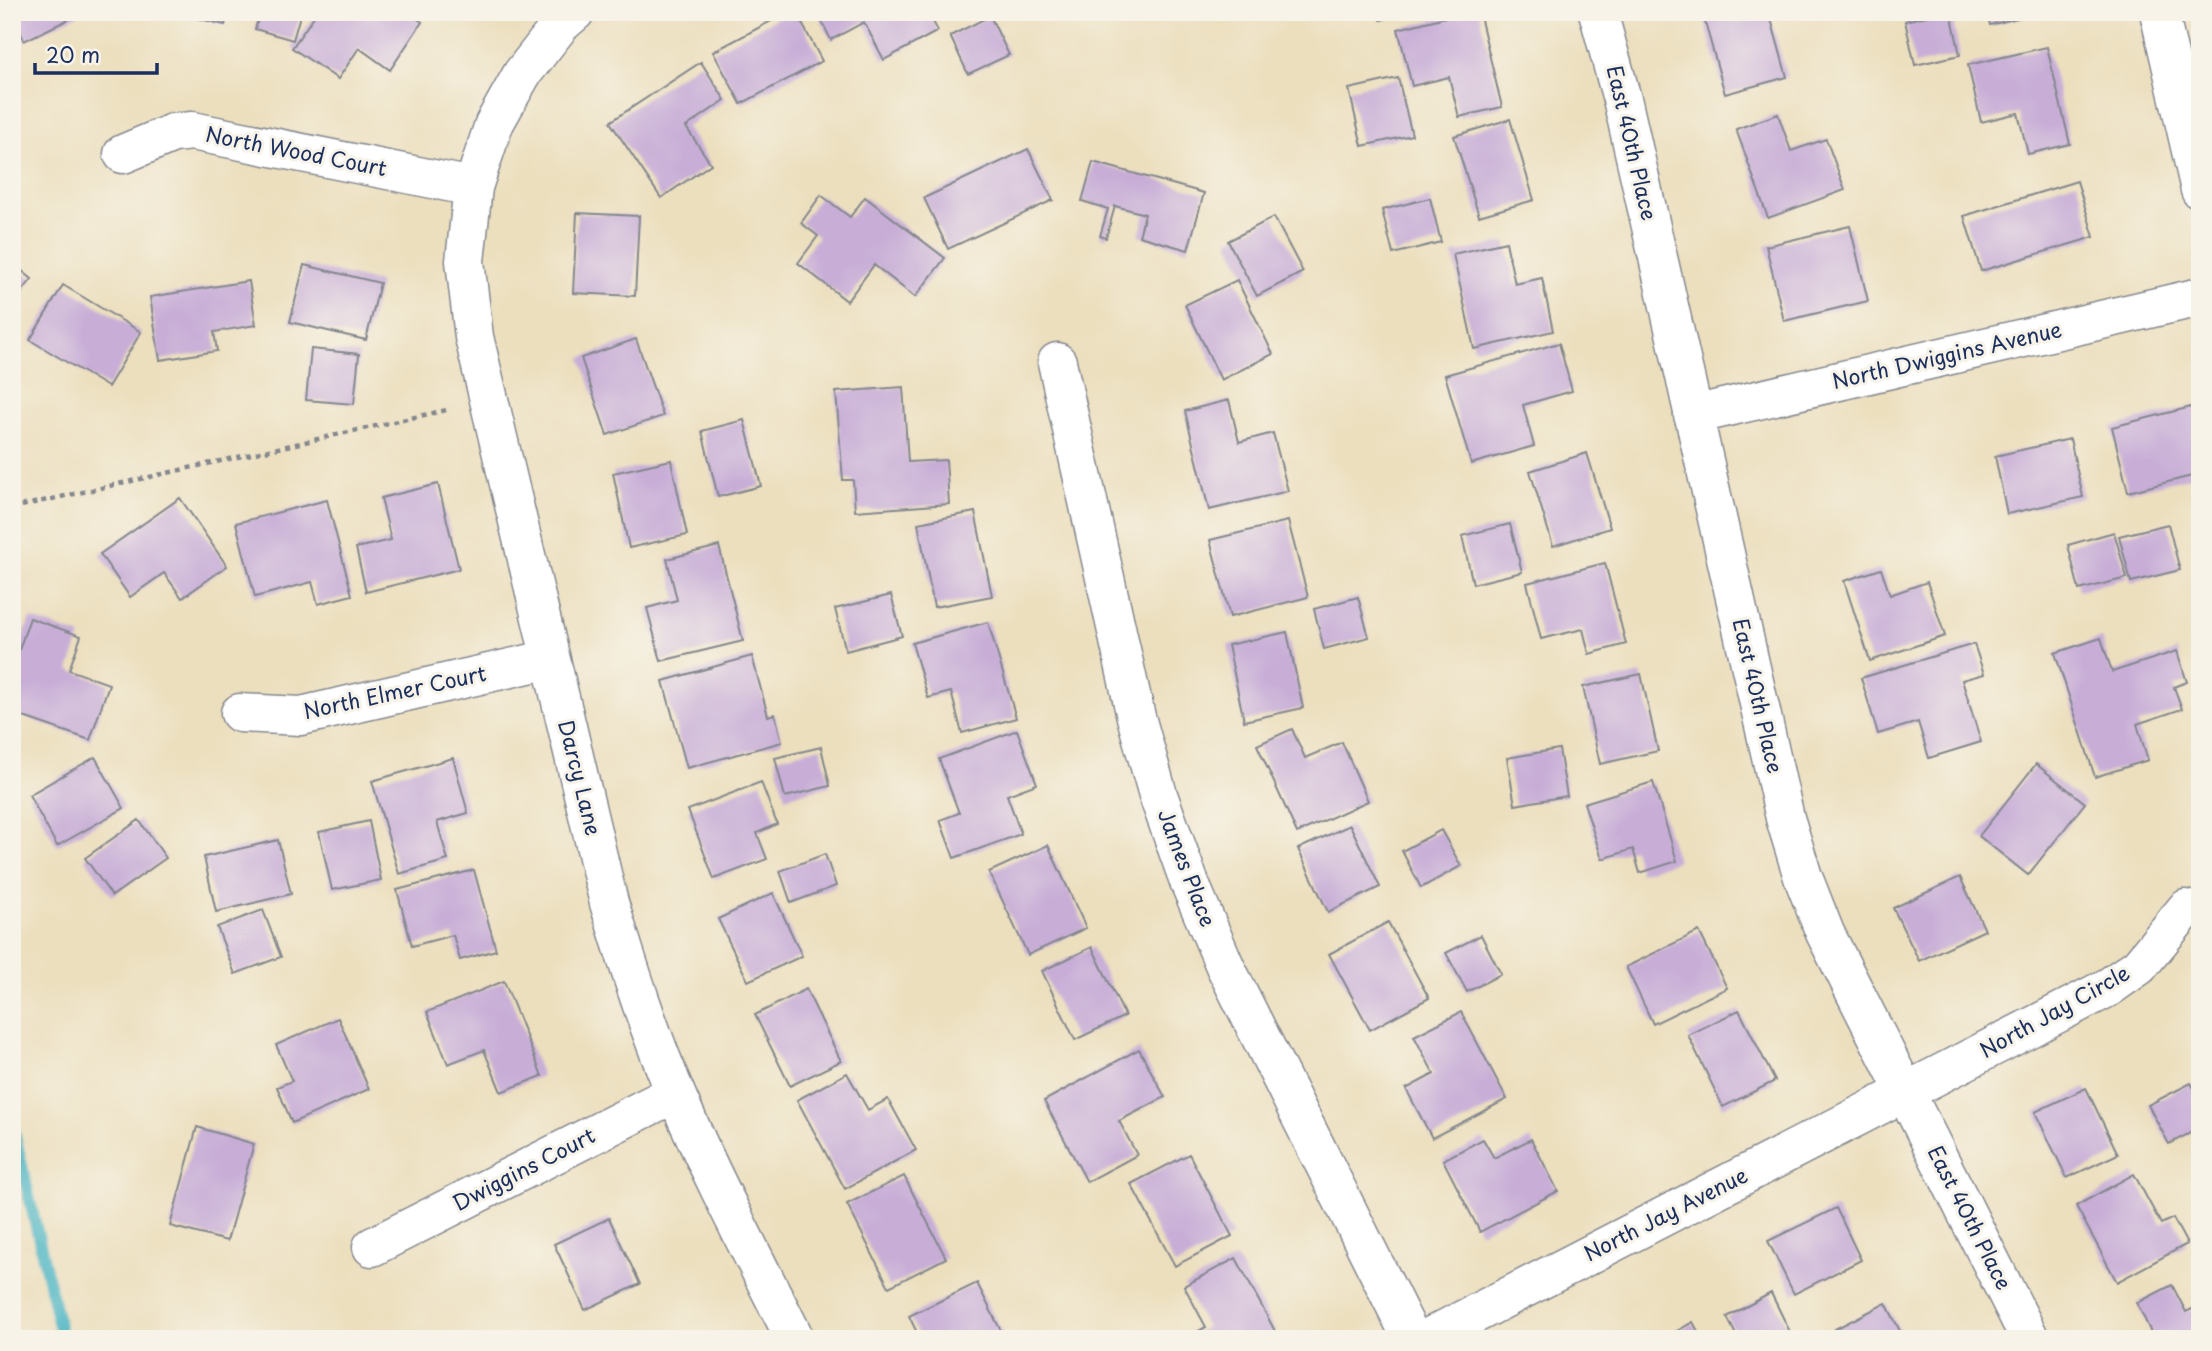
<svg xmlns="http://www.w3.org/2000/svg" width="2212" height="1351" viewBox="0 0 2212 1351" font-family="'Playpen Sans',sans-serif">
<rect width="100%" height="100%" fill="#f7f3e8"/>
<filter id="ink" filterUnits="userSpaceOnUse"><feTurbulence type="fractalNoise" baseFrequency=".0143" numOctaves="2"/><feDisplacementMap in="SourceGraphic" scale="14" xChannelSelector="R" yChannelSelector="G"/><feConvolveMatrix kernelMatrix="1 2 1 2 8 2 1 2 1" color-interpolation-filters="sRGB"/></filter>
<filter id="wash" filterUnits="userSpaceOnUse"><feTurbulence type="fractalNoise" baseFrequency=".00686" numOctaves="4" result="noise"/><feDisplacementMap in="SourceGraphic" scale="28" xChannelSelector="R" yChannelSelector="G"/><feGaussianBlur stdDeviation="1.57" result="paint"/><feColorMatrix in="noise" values="0 0 0 0 0 0 0 0 0 0 0 0 0 0 0 0 0 1.4 0 .05"/><feComposite in="paint" operator="in"/></filter>
<g filter="url(#wash)">
<rect width="100%" height="100%" fill="#ecdfbe"/>
<g fill="none" stroke-linecap="round" stroke-linejoin="round">
<polyline stroke="#46b4c3" stroke-width="12" points="12,1123 62,1339"/>
</g>
<g id="blocks">
<g fill="#c8aed7">
<polygon points="12,12 84,12 24,41"/>
<polygon points="172,12 228,12 225,25"/>
<polygon points="260,12 301,12 293,40 255,29"/>
<polygon points="317,12 408,12 422,22 390,70 359,48 338,79 292,48"/>
<polygon points="788,12 796,12 822,61 741,104 713,52"/>
<polygon points="817,12 928,12 938,31 884,60 864,22 831,40"/>
<polygon points="1379,12 1405,12 1405,13 1381,20"/>
<polygon points="1465,12 1479,12 1502,107 1459,117 1449,77 1412,86 1398,29"/>
<polygon points="1713,12 1769,12 1787,77 1725,94 1703,15"/>
<polygon points="1943,12 1951,12 1960,55 1915,65 1905,21"/>
<polygon points="1987,12 2037,12 2037,13 1990,25"/>
<polygon points="990,16 1009,55 968,74 950,36"/>
<polygon points="2047,47 2070,144 2028,154 2018,113 1981,122 1968,65"/>
<polygon points="701,62 725,100 686,127 711,164 661,198 610,122"/>
<polygon points="1398,78 1412,135 1362,146 1349,89"/>
<polygon points="1778,114 1791,151 1826,139 1845,190 1768,218 1736,129"/>
<polygon points="1510,119 1534,200 1479,216 1454,136"/>
<polygon points="1028,149 1053,200 948,249 924,198"/>
<polygon points="1093,162 1204,193 1188,250 1139,236 1145,214 1115,206 1106,238 1100,236 1108,209 1082,201"/>
<polygon points="2077,181 2094,237 1981,271 1964,216"/>
<polygon points="821,195 850,217 865,197 945,258 915,297 874,265 847,301 798,263 818,236 801,223"/>
<polygon points="1430,198 1441,242 1393,254 1382,210"/>
<polygon points="577,213 639,216 635,296 573,293"/>
<polygon points="1274,217 1303,272 1257,296 1228,241"/>
<polygon points="1850,226 1868,301 1784,321 1766,246"/>
<polygon points="1506,242 1515,284 1542,278 1553,331 1474,349 1453,254"/>
<polygon points="12,263 32,279 12,304"/>
<polygon points="304,265 380,283 366,340 290,322"/>
<polygon points="1237,280 1273,354 1221,380 1185,305"/>
<polygon points="249,281 256,325 214,332 217,351 160,360 150,297"/>
<polygon points="63,285 141,332 108,387 30,340"/>
<polygon points="636,339 663,416 607,435 581,358"/>
<polygon points="1559,343 1572,391 1523,405 1534,446 1471,464 1445,375"/>
<polygon points="311,349 359,354 354,404 306,400"/>
<polygon points="903,387 908,462 946,460 949,504 855,511 853,480 843,480 836,392"/>
<polygon points="1229,400 1239,442 1273,433 1288,491 1209,510 1185,411"/>
<polygon points="2195,406 2200,427 2200,474 2128,492 2112,427"/>
<polygon points="744,420 761,486 718,497 702,431"/>
<polygon points="2070,439 2083,497 2007,514 1995,456"/>
<polygon points="1587,453 1610,528 1553,546 1530,471"/>
<polygon points="671,460 687,535 629,548 613,473"/>
<polygon points="438,484 459,569 366,592 356,548 391,540 381,498"/>
<polygon points="180,498 227,566 182,598 164,573 130,597 100,554"/>
<polygon points="327,500 352,595 318,604 312,582 255,597 236,523"/>
<polygon points="975,512 992,596 934,607 918,523"/>
<polygon points="1288,521 1308,597 1230,617 1210,540"/>
<polygon points="1510,524 1522,572 1473,584 1462,536"/>
<polygon points="2168,524 2180,570 2131,582 2119,536"/>
<polygon points="2114,532 2127,578 2079,590 2068,545"/>
<polygon points="719,546 743,641 661,661 647,608 677,600 667,559"/>
<polygon points="1605,563 1626,644 1589,654 1583,629 1541,639 1527,583"/>
<polygon points="1881,569 1890,595 1927,582 1945,636 1870,661 1844,581"/>
<polygon points="891,595 902,636 846,651 835,609"/>
<polygon points="1358,597 1369,637 1324,649 1314,609"/>
<polygon points="30,618 81,636 69,670 109,684 90,740 12,713 12,670"/>
<polygon points="988,622 1016,718 962,733 951,692 928,698 912,643"/>
<polygon points="1287,632 1303,708 1244,721 1228,645"/>
<polygon points="2101,638 2112,672 2177,651 2187,682 2174,687 2182,709 2137,724 2148,760 2095,777 2055,653"/>
<polygon points="1974,644 1984,674 1962,680 1981,742 1929,758 1918,722 1878,734 1861,678"/>
<polygon points="752,656 768,716 775,714 782,742 687,768 663,681"/>
<polygon points="1641,674 1658,751 1600,764 1583,687"/>
<polygon points="1292,729 1305,758 1342,742 1368,801 1297,833 1257,745"/>
<polygon points="1017,730 1037,784 1007,795 1021,834 954,858 940,820 959,813 939,759"/>
<polygon points="821,747 830,786 785,797 775,758"/>
<polygon points="1559,749 1567,796 1515,805 1507,758"/>
<polygon points="95,757 124,808 57,846 29,795"/>
<polygon points="453,758 468,813 437,822 448,860 399,874 372,781"/>
<polygon points="2036,764 2085,803 2028,875 1979,836"/>
<polygon points="761,782 777,824 757,833 767,859 714,879 688,810"/>
<polygon points="1653,782 1677,861 1640,873 1633,849 1602,859 1584,803"/>
<polygon points="139,820 166,858 112,896 85,858"/>
<polygon points="369,821 381,880 332,890 319,832"/>
<polygon points="1350,825 1380,887 1328,912 1298,849"/>
<polygon points="1441,830 1461,866 1421,888 1402,851"/>
<polygon points="278,840 291,894 216,912 204,857"/>
<polygon points="1048,845 1086,928 1028,955 989,872"/>
<polygon points="825,854 836,886 791,903 780,871"/>
<polygon points="474,870 496,950 460,960 453,935 412,946 397,890"/>
<polygon points="1960,877 1985,930 1919,961 1893,908"/>
<polygon points="773,893 802,956 748,981 718,919"/>
<polygon points="263,910 281,957 235,974 217,927"/>
<polygon points="1388,922 1429,998 1370,1030 1329,954"/>
<polygon points="1699,931 1727,988 1653,1024 1626,967"/>
<polygon points="1481,935 1501,974 1467,992 1446,953"/>
<polygon points="1092,947 1125,1016 1075,1040 1042,971"/>
<polygon points="504,981 542,1076 501,1092 484,1050 448,1064 427,1012"/>
<polygon points="806,989 841,1061 790,1086 755,1015"/>
<polygon points="1739,1010 1775,1081 1723,1107 1688,1035"/>
<polygon points="1461,1012 1507,1099 1432,1138 1406,1089 1434,1074 1414,1036"/>
<polygon points="338,1018 369,1089 292,1123 277,1087 292,1081 276,1045"/>
<polygon points="1139,1049 1165,1097 1119,1121 1137,1155 1087,1182 1044,1101"/>
<polygon points="847,1073 868,1110 888,1099 916,1150 845,1189 797,1100"/>
<polygon points="2191,1083 2200,1099 2200,1128 2169,1144 2148,1105"/>
<polygon points="2086,1088 2118,1154 2067,1178 2035,1112"/>
<polygon points="197,1127 254,1144 227,1241 170,1226"/>
<polygon points="1483,1139 1494,1158 1531,1139 1558,1191 1480,1232 1443,1160"/>
<polygon points="1189,1154 1232,1236 1175,1266 1131,1184"/>
<polygon points="2134,1174 2161,1224 2173,1218 2187,1244 2117,1282 2076,1206"/>
<polygon points="904,1176 946,1258 889,1287 847,1204"/>
<polygon points="1836,1208 1861,1260 1794,1294 1768,1241"/>
<polygon points="609,1218 640,1284 585,1310 554,1244"/>
<polygon points="1236,1258 1275,1331 1260,1339 1184,1339 1206,1327 1184,1286"/>
<polygon points="977,1283 1005,1339 920,1339 909,1316"/>
<polygon points="2172,1285 2186,1312 2200,1305 2200,1339 2154,1339 2137,1303"/>
<polygon points="1771,1293 1793,1338 1738,1339 1727,1317"/>
<polygon points="1886,1303 1904,1339 1840,1339 1835,1329"/>
<polygon points="1693,1322 1702,1339 1663,1339"/>
</g>
</g>
</g>
<g filter="url(#ink)">
<use href="#blocks" fill-opacity="0" stroke="#84878e" stroke-width="2"/>
<g fill="none" stroke-linecap="round" stroke-linejoin="round">
<g stroke="#84878e" stroke-width="41">
<g id="minor">
<path d="M 575,12 L 561,24 L 522,74 L 494,124 L 473,187 L 465,261 L 474,337 L 609,903 C 629,967 649,1032 676,1094 C 712,1178 754,1258 795,1339"/>
<polyline points="1598,12 1623,103 1785,818 1803,877 1825,933 2030,1339"/>
<polyline points="2159,12 2200,190"/>
<polyline points="123,154 173,133 192,131 473,187"/>
<polyline points="1057,362 1136,717 1158,795 1190,884 1225,966 1412,1339"/>
<polyline points="1693,415 2200,297"/>
<polyline points="240,713 301,716 550,659"/>
<polyline points="372,1247 675,1093"/>
<polyline points="1426,1339 2109,987 2139,966 2186,909"/>
</g>
</g>
<polyline stroke="#84878e" stroke-width="4.5" stroke-dasharray="5 5" stroke-linecap="butt" points="12,508 451,409"/>
<use href="#minor" stroke="#fff" stroke-width="38"/>
</g>
</g>
<g text-anchor="middle" stroke-width="6" stroke-linejoin="round" paint-order="stroke">
<g font-size="21" fill="#1b2f5e" stroke="#f7f3e8">
<text transform="translate(1631 143) rotate(77)" y="7">East 40th Place</text>
<text transform="translate(296 152) rotate(11)" y="7">North Wood Court</text>
<text transform="translate(1947 356) rotate(-13)" y="7">North Dwiggins Avenue</text>
<text transform="translate(395 693) rotate(-12)" y="7">North Elmer Court</text>
<text transform="translate(1757 696) rotate(77)" y="7">East 40th Place</text>
<text transform="translate(579 778) rotate(76)" y="7">Darcy Lane</text>
<text transform="translate(1186 868) rotate(69)" y="7">James Place</text>
<text transform="translate(2055 1012) rotate(-29)" y="7">North Jay Circle</text>
<text transform="translate(524 1170) rotate(-27)" y="7">Dwiggins Court</text>
<text transform="translate(1666 1215) rotate(-27)" y="7">North Jay Avenue</text>
<text transform="translate(1969 1218) rotate(63)" y="7">East 40th Place</text>
</g>
</g>
<rect width="2212" height="1351" fill="none" stroke="#f7f3e8" stroke-width="42"/>
<path d="M35 63v10h122v-10" fill="none" stroke="#1b2f5e" stroke-width="3.5"/>
<text x="46" y="63" font-size="21" fill="#1b2f5e" stroke="#f7f3e8" stroke-width="5" paint-order="stroke">20 m</text>
</svg>
